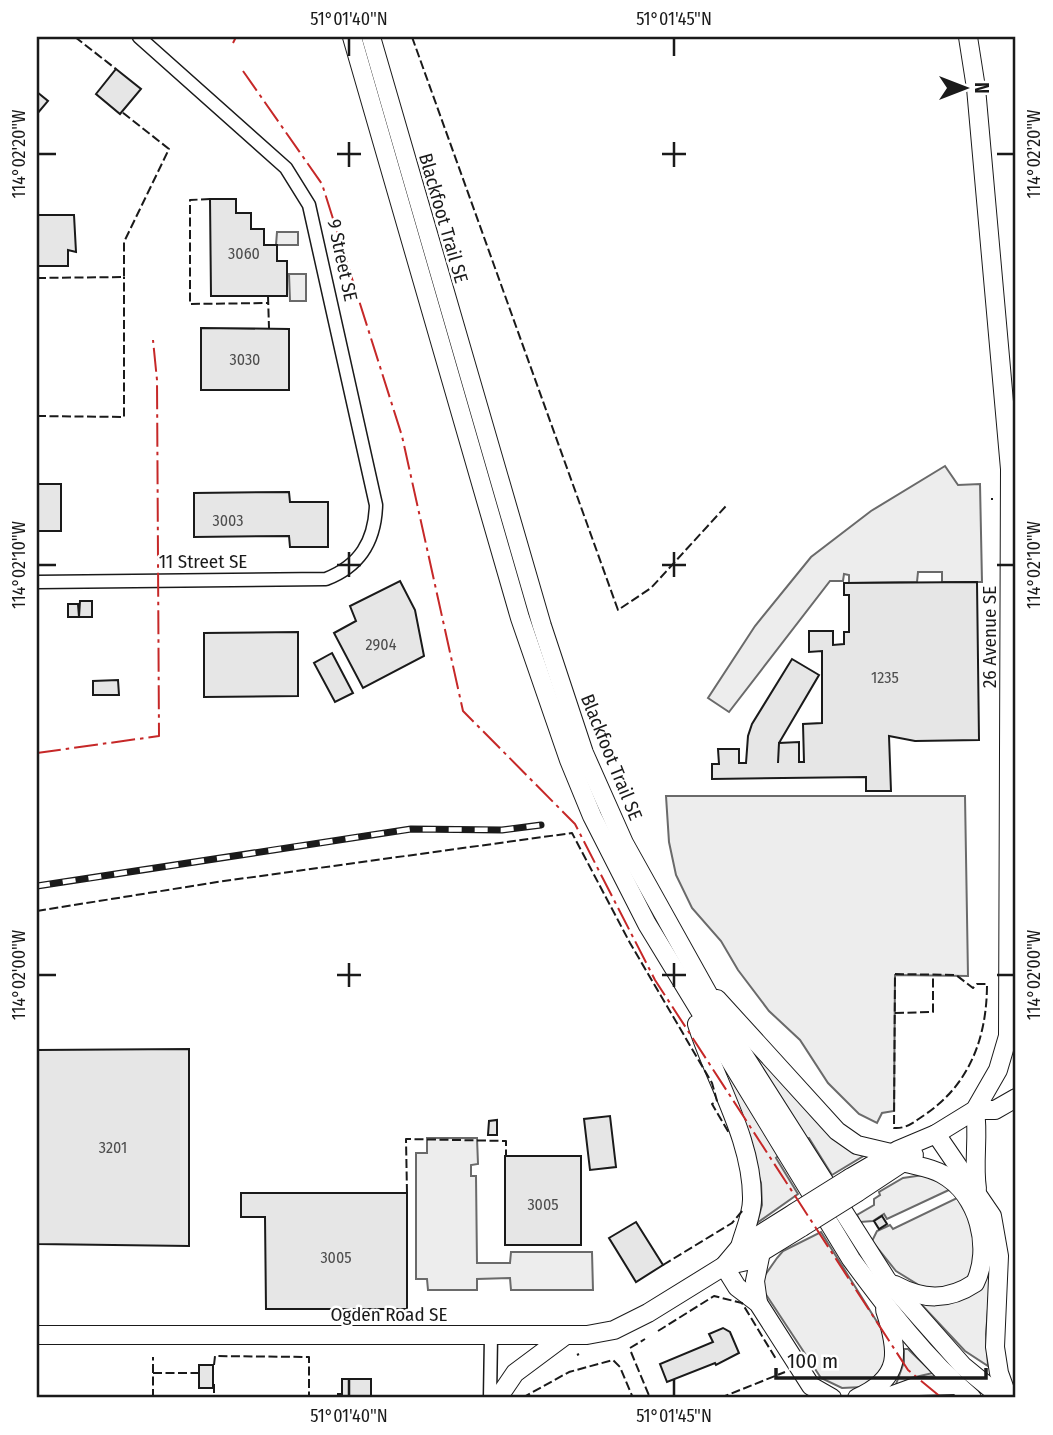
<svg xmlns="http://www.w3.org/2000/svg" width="1053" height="1435" viewBox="0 0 1053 1435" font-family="'Fira Sans Condensed',sans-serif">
<rect width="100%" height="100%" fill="#fff"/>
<g fill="#ededed" stroke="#6a6a6a" stroke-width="2">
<polygon points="277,232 298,232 298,245 276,245"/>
<polygon points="289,274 306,274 306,301 290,301"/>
<polygon points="945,466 958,485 980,484 982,582 942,582 942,572 918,572 917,582 849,583 849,575 844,574 843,581 830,581 729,712 708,698 755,626 811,557 871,511"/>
<polygon points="666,796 965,796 968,976 895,975 894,1111 882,1113 877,1123 859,1114 828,1083 800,1040 769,1011 738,970 721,941 692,908 676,875 669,842"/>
<polygon points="752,1050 865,1155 832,1175 809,1138 804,1139"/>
<polygon points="723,1066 779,1155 776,1158 798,1194 757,1223 762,1205 761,1183"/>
<polygon points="427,1138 477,1138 478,1164 471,1165 471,1176 476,1176 477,1263 510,1263 511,1252 592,1252 593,1290 511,1290 510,1278 477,1279 477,1290 428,1290 427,1279 416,1279 416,1153 427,1153"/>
<polygon points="930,1174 951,1189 887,1219 884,1214 873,1221 860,1222 857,1215 874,1205 874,1199 880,1195 879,1192 903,1178"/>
<polygon points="957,1198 972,1224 977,1255 969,1276 962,1283 940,1290 922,1287 896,1271 872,1241 877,1231 890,1225 893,1229"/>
<polygon points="821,1232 884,1333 887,1367 863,1387 842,1388 821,1378 765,1293 763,1278 777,1258 783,1251"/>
<polygon points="987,1270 991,1271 986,1334 988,1366 965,1351 919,1302"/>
<polygon points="904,1349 908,1349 933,1373 911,1378 895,1387 904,1362"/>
</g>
<g fill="#e6e6e6" stroke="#1a1a1a" stroke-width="2">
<polygon points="116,69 141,89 120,114 96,94"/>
<polygon points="37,92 48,101 37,114"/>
<polygon points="210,199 236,199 236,213 251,213 251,229 264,229 264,245 277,245 277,261 287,261 287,296 211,296"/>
<polygon points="37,215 74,215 76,252 68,250 68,266 37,266"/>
<polygon points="201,328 289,329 289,390 201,390"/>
<rect x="37" y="484" width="24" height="47"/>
<polygon points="289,492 290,502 328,502 328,547 290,547 289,536 194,537 194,493"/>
<polygon points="400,581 415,610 424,656 363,688 334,633 356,621 350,606"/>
<polygon points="977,582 979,740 915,741 889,736 891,791 866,791 866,777 712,779 712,764 719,764 718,749 739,749 739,763 746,763 748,736 752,724 792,659 819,675 779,743 778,763 779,743 799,742 799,762 804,762 803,724 822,723 822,651 809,652 809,631 833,631 833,645 844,644 844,632 849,632 849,595 844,595 844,583"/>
<polygon points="80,601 92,601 92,617 79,617"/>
<polygon points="68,604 78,604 79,617 68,617"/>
<polygon points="298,632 298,696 204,697 204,633"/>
<polygon points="332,653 353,693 335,702 314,663"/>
<polygon points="118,680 119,695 93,695 93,681"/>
<polygon points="189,1049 189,1246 37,1244 37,1050"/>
<polygon points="610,1116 616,1167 590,1170 584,1119"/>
<polygon points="497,1120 497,1135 488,1135 489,1121"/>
<rect x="505" y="1156" width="76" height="89"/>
<polygon points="241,1193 407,1193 407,1309 266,1309 265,1217 241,1217"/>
<polygon points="882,1216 887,1224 879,1229 874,1221"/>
<polygon points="636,1222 663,1265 636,1282 609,1238"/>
<polygon points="723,1328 730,1332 739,1353 716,1365 715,1363 667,1382 660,1364 713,1342 709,1334"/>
<rect x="199" y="1365" width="14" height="23"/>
<polygon points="342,1379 371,1379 371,1398 338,1398 338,1394 342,1394"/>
</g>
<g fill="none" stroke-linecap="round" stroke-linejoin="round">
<g stroke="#1a1a1a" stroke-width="15">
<g id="street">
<path d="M 37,582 L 326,579 C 360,566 375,541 376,505 L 309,205 L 286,168 L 139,37"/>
<polyline points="490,1398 491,1336"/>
</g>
</g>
<g stroke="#1a1a1a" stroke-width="20">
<g id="secondary">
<path d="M 352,37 L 520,618 L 569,760 L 592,816 L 647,924 L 851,1259 C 887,1308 926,1359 972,1398"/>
<polyline points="371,37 542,626 584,753 624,843 731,1035 887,1280 963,1366 1002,1398"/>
<polyline points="717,999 837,1131 857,1145 891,1153"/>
<path d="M 697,1024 C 714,1079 753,1140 752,1200 C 752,1215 744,1232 740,1247"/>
<path d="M 975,1110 C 979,1136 973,1162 977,1189"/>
<polyline points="975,1110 995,1110 1016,1098"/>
<polyline points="936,1134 992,1216 999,1256 995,1347 999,1373 1008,1398"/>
<polyline points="850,1178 898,1150 936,1134 975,1110 998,1070 1008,1036 1010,469 976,88 968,37"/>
<polyline points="858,1192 914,1155"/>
<polyline points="724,1266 737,1287 758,1303 811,1386 832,1398"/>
<polyline points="724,1266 747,1261 802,1227"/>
<path d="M 895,1285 C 923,1300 948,1301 975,1283 C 992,1249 979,1194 942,1174 C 932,1168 918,1166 906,1163"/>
<polyline points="758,1303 755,1281 761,1252"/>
<polyline points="37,1335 587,1335 614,1330 648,1313 724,1266 740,1247 794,1213"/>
<polyline points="498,1398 515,1373 566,1335"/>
<path d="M 857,1398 C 902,1378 899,1352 885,1310"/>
<polyline points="885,1398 918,1386 956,1385"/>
</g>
</g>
<use href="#street" stroke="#fff" stroke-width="12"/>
<use href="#secondary" stroke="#fff" stroke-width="18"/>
<g stroke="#1a1a1a" stroke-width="7">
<polyline id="rail" points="37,886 411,829 502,830 541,825"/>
</g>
<use href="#rail" stroke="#fff" stroke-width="4.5" stroke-dasharray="13" stroke-linecap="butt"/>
<g stroke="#1a1a1a" stroke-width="20" stroke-linecap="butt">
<g id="secondary-bridge">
<polyline points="794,1213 850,1178"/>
<polyline points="802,1227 858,1192"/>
</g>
</g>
<use href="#secondary-bridge" stroke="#fff" stroke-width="18"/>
<g stroke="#1a1a1a" stroke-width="2" stroke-dasharray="9 3.5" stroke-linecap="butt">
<polyline points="75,37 116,69"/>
<polyline points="412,37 618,610 651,588 726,506"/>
<polyline points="210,199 190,200 190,304 269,303"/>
<polyline points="37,278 124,277 124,242 169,149 122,112"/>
<polyline points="268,296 269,328"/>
<polyline points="37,416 124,417 124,277"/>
<polyline points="991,499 993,499"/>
<polyline points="37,911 217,882 572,833 630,943 712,1083 717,1101 712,1104 729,1133"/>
<path d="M 895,974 L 956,975 L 973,988 L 977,984 L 987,984 C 987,1037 970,1085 923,1116 C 914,1122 906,1129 894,1128 Z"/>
<polyline points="895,1013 933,1012 933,975"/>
<polyline points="407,1193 406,1139 506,1141 506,1156"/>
<polyline points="663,1265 732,1223 743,1210"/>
<polyline points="658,1331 714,1296 742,1303 776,1359"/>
<polyline points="630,1348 645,1339"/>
<polyline points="631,1352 650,1398"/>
<polyline points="577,1355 579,1354"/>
<polyline points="214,1365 215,1356 309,1357 309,1398"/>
<polyline points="153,1373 153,1357"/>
<polyline points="214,1384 214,1398"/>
<polyline points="153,1398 153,1373 199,1373"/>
<polyline points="522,1398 569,1372 613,1360 620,1367 633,1398"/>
<polyline points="720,1398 785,1372"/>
</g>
<g stroke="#c62828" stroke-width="2" stroke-dasharray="24 5 3.5 5" stroke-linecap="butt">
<polyline points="233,43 236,37"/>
<polyline points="243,71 322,184 402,436 463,711 575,824 655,980 908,1370 942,1398"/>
<polyline points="37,753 159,736 157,380 153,340"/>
</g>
</g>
<path fill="none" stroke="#1a1a1a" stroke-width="2.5" d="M 349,38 L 349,56M 674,38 L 674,56M 349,142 L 349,167M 674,142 L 674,167M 38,154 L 56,154M 337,154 L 361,154M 662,154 L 686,154M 997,154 L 1014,154M 349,552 L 349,577M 674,552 L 674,577M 38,565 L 56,565M 337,565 L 361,565M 662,565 L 686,565M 997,565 L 1014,565M 349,963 L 349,987M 674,963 L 674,987M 38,975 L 56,975M 337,975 L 361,975M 662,975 L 686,975M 997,975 L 1014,975M 349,1379 L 349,1396M 674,1379 L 674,1396"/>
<g text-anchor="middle" stroke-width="5" stroke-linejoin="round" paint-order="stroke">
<g font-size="16" fill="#4d4d4d">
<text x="244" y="259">3060</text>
<text x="245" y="365">3030</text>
<text x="228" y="526">3003</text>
<text x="381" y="650">2904</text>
<text x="885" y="683">1235</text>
<text x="113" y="1153">3201</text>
<text x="543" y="1210">3005</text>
<text x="336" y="1263">3005</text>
</g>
<g font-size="19" fill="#1a1a1a" stroke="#fff">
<text transform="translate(444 218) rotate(74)" y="7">Blackfoot Trail SE</text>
<text transform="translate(343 260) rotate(78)" y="7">9 Street SE</text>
<text x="203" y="568">11 Street SE</text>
<text transform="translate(989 637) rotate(-90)" y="7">26 Avenue SE</text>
<text transform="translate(612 757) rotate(68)" y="7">Blackfoot Trail SE</text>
<text x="389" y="1321">Ogden Road SE</text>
</g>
</g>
<rect width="1053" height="1435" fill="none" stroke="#ffffff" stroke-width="77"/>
<g transform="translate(965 88) rotate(90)" stroke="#ffffff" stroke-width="5" paint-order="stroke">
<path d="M0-5L12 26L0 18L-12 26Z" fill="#1a1a1a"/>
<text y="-10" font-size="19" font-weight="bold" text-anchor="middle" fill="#1a1a1a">N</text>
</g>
<path d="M776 1368v10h210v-10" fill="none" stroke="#1a1a1a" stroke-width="3.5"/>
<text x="787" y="1368" font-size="21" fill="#1a1a1a" stroke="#ffffff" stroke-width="5" paint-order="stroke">100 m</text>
<rect x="38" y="38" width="976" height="1358" fill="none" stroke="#1a1a1a" stroke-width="2.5"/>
<g font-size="18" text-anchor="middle" fill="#1a1a1a">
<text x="349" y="25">51°01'40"N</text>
<text x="674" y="25">51°01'45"N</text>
<text transform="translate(1034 154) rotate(-90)" y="6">114°02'20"W</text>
<text transform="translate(19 154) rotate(-90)" y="6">114°02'20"W</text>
<text transform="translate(19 565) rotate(-90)" y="6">114°02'10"W</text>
<text transform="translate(1034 565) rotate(-90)" y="6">114°02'10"W</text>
<text transform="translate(1034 975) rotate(-90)" y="6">114°02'00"W</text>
<text transform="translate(19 975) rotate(-90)" y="6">114°02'00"W</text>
<text x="349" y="1422">51°01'40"N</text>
<text x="674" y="1422">51°01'45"N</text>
</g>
</svg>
